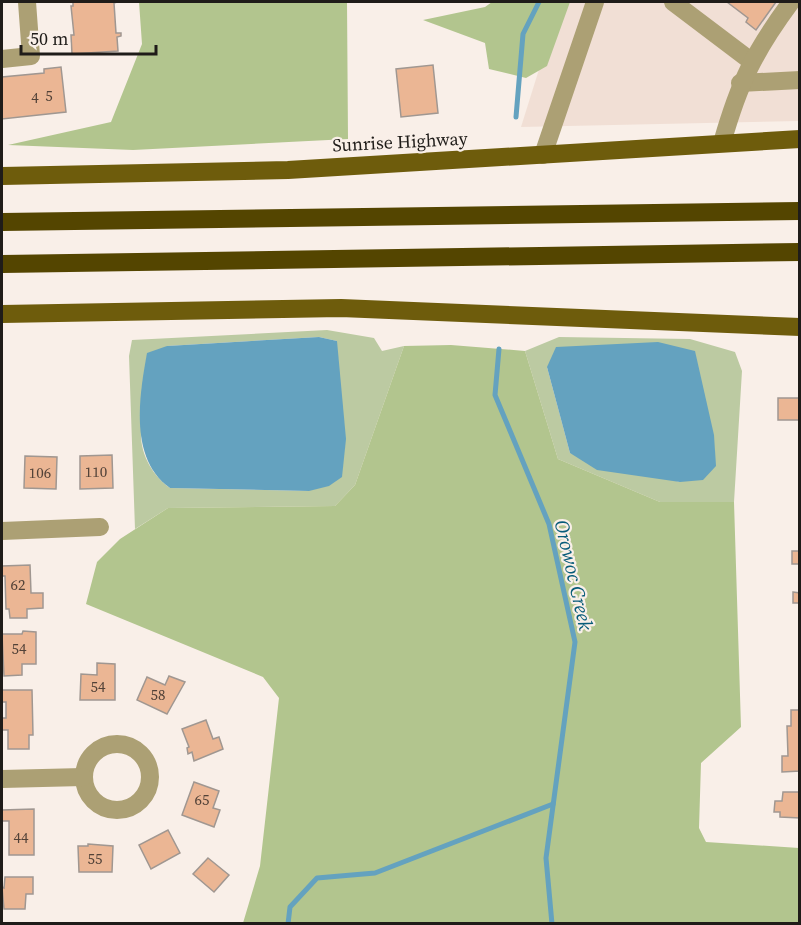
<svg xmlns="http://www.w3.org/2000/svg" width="801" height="925" viewBox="0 0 801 925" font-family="'Source Serif 4',serif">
<rect width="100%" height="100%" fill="#f9efe8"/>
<polygon fill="#f1dfd5" points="560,2 799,2 799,121 521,127"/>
<g fill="#bccaa2" fill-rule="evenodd">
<path d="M 327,330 L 374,338 L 382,351 L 404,346 L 355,485 L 335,506 L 168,508 L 135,529 L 129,356 L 132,340 ZM 319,337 L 337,341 L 309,491 L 170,488 C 153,476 140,454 141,432 C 141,415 161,365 167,346 Z"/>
<path d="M 559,337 L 690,339 L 735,352 L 742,371 L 734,502 L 660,502 L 558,459 L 525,351 ZM 547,367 L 680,482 L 570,453 Z"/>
</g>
<g fill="#b2c58e">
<polygon points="139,2 347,2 348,139 133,150 8,145 111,122 142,44"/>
<polygon points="492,2 570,2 547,66 526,78 489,69 485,43 423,20 485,7"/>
<polygon points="451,345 525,351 558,459 660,502 734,502 741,727 701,763 699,828 706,842 799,848 799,923 243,923 260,866 279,698 263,677 86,604 97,562 120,539 168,508 335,506 355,485 404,346"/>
</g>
<g fill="#64a2bf">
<path d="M 319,337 L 337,341 L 346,439 L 342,477 L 329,486 L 309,491 L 170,488 C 129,459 139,397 147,353 L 167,346 Z"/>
<polygon points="658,342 695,351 714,435 716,466 703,480 680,482 597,470 570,453 547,367 556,347"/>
</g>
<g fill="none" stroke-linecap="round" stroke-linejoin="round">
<g stroke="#64a2bf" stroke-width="5">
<polyline points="516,117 523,34 539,2"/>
<polyline points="499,349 495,395 549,524 575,642 546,858 552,924"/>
<polyline points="288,924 290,907 317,878 375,873 553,804"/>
</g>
</g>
<g fill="#ebb694" stroke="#a09791" stroke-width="1.5">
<polygon points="73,2 117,2 114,3 116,33 121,33 121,36 117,37 118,51 72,54 71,35 74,35 71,6 73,6"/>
<polygon points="727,2 776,2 756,30 746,22 748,18"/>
<polygon points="433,65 438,113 401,117 396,69"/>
<polygon points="61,67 66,112 2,119 2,77 44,73 44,69"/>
<rect x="778" y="398" width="22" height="22"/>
<polygon points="112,455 113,488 80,489 80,456"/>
<polygon points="25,456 57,457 56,489 24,488"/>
<rect x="792" y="551" width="8" height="13"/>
<polygon points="30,565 31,593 43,593 43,608 27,609 27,618 10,618 9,609 6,609 5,576 2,576 2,566"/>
<polygon points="793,592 800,593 800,603 793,603"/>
<polygon points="23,631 36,632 36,664 22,664 22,675 4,676 2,634 22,634"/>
<polygon points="97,663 115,664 115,700 80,700 81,674 97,675"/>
<polygon points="169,676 185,682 167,714 137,700 147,677 165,685"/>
<polygon points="2,690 32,690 33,735 29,735 29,749 8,749 8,730 2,730 2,718 6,718 6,702 2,702"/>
<polygon points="791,710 800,710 800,771 782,772 782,756 788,756 787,726 791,726"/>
<polygon points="206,720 213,739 219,737 223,749 194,761 192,752 188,754 187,748 189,747 182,729"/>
<polygon points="194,782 219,791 213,808 220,810 214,827 182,815"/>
<polygon points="783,792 800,792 800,818 780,817 780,812 774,812 775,801 782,801"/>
<polygon points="34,809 34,855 9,855 9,821 2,821 2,810"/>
<polygon points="168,830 180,853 151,869 139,845"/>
<polygon points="88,844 113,846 112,872 79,872 78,846 88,846"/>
<polygon points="208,858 229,875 214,892 193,874"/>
<polygon points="5,877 33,877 33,894 26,894 25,909 4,909 2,887 4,888"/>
</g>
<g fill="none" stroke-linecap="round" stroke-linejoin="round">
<g stroke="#aca074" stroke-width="18">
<polyline points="673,2 751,61"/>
<polyline points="2,59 31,56 27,2"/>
<polyline points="740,83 800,80"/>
<path d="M 722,143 C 739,83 754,52 791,2"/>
<polyline points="543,155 595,2"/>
<polyline points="2,531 100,527"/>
<circle cx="117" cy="777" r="33"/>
<polyline points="2,779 83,777"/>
</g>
<g stroke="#6e5c0c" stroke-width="18">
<polyline points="2,176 288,170 800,139"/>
<polyline points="2,314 341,308 800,327"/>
</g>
<g stroke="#544500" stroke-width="18">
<polyline points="2,222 800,211"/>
<polyline points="2,264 800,252"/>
</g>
</g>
<g text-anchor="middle" stroke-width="4.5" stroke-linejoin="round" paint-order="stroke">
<g font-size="15" fill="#524238">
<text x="49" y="101">5</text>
<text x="35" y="103">4</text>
<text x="96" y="477">110</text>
<text x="40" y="478">106</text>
<text x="18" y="590">62</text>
<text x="19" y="654">54</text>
<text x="98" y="692">54</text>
<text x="158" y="700">58</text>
<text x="202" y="805">65</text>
<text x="21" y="843">44</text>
<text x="95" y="864">55</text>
</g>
<g font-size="18" fill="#1f1c19" stroke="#f9efe8">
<text transform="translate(400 142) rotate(-3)" y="6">Sunrise Highway</text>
</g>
<g font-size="20" font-style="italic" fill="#065b79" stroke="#f9efe8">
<text transform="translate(574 575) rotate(77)" y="7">Orowoc Creek</text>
</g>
</g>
<rect width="801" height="925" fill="none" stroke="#1f1c19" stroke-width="6"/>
<path d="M21 45v9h135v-9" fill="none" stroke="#1f1c19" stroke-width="3"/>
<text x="30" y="45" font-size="18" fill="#1f1c19" stroke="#f9efe8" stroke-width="4.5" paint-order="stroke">50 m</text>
</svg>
